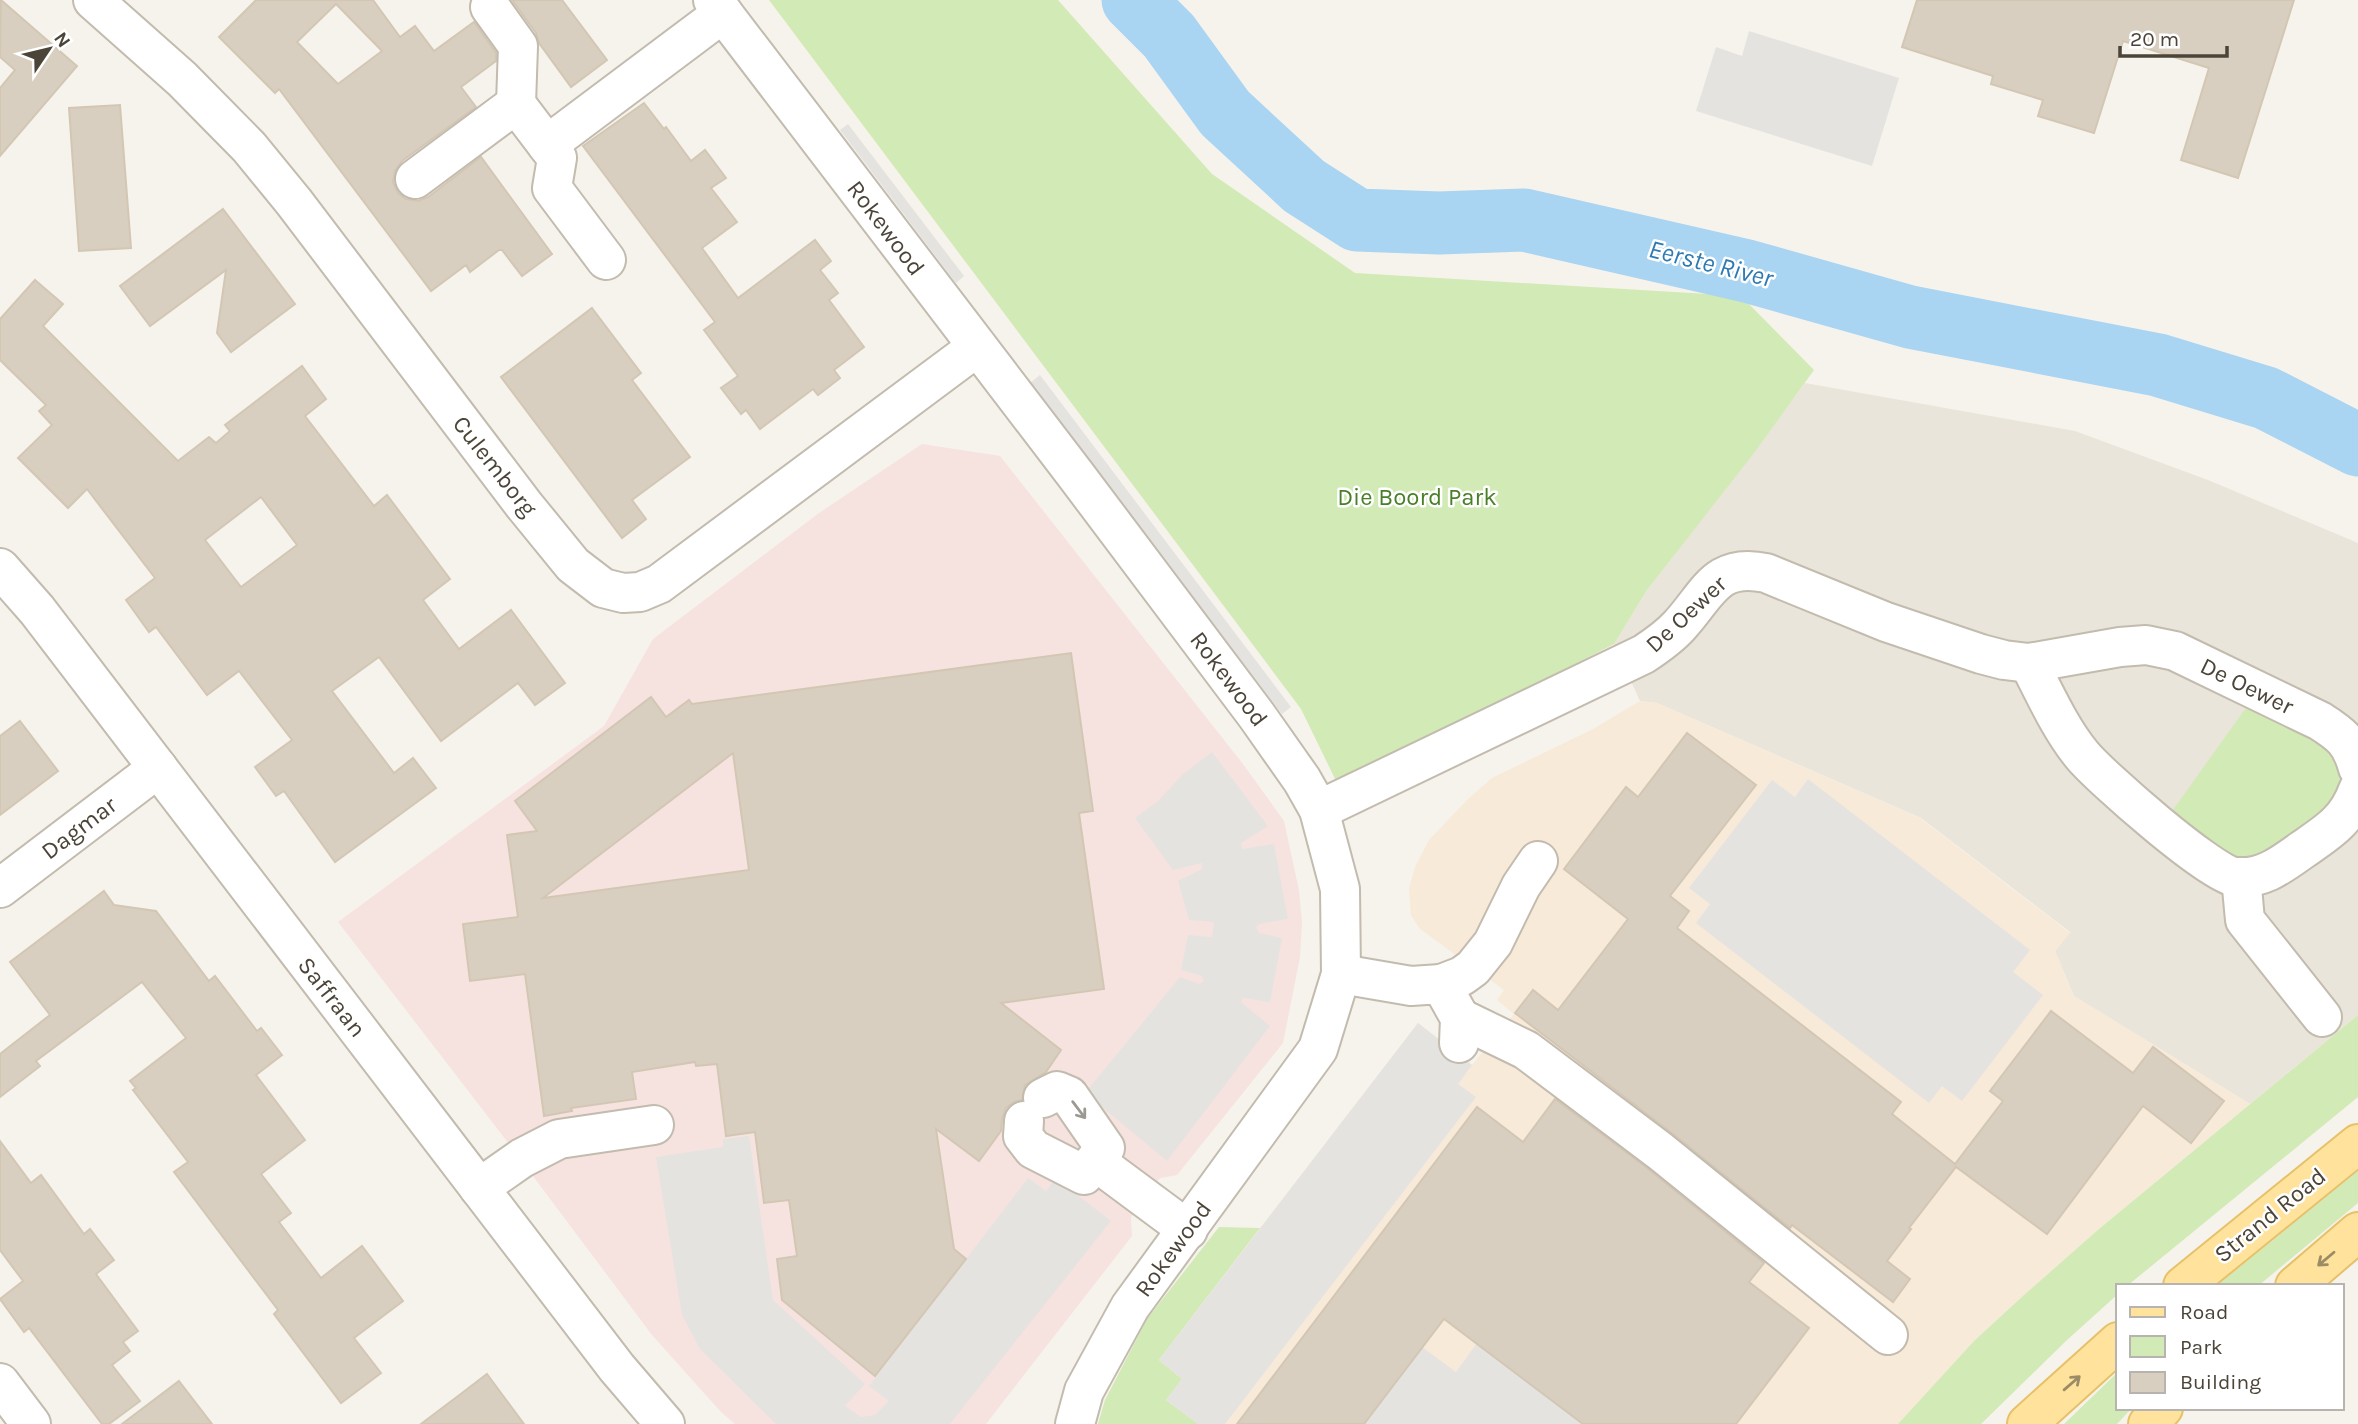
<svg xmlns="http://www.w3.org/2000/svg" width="2358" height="1424" viewBox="0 0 2358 1424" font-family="Karla,sans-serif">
<rect width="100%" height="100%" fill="#f6f3ec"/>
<polygon fill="#eae5da" points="1805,383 2075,431 2208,480 2358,543 2358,1015 2250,1104 2074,996 2055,951 2070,932 1921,818 1657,703 1640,701 1614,644 1647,590"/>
<polygon fill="#f7ead8" points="1640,701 1657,703 1920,818 2070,933 2055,951 2074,996 2250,1104 2099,1229 2024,1295 1974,1341 1898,1424 1198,1424 1166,1400 1260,1228 1418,1023 1472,1065 1514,1014 1497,1000 1504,990 1420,929 1411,915 1409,889 1415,867 1429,840 1468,799 1492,778 1593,729"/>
<polygon fill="#f6e3e0" points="922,444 1000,456 1243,764 1284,821 1299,890 1302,922 1300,957 1283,1043 1177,1175 1160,1178 1131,1217 1132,1236 986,1424 735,1424 721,1412 652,1335 506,1140 338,922 604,726 653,639 819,513"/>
<g fill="#d2eab5">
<polygon points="769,0 1058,0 1212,174 1355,273 1741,296 1814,370 1754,453 1647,590 1614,644 1339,787 1301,709"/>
<path d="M 2248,705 L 2295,730 L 2335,756 C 2343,769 2343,794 2334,807 L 2243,867 L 2170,814 Z"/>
<polygon points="2358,1015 2358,1097 2127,1286 2118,1286 2118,1294 2066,1341 1981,1424 1898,1424 1974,1341 2024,1295 2099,1229"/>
<polygon points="2358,1171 2358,1203 2258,1286 2216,1286"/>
<polygon points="1219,1227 1260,1228 1159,1360 1182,1379 1166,1400 1198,1424 1098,1424 1105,1400 1147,1319"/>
<polygon points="2118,1372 2118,1408 2132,1408 2117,1424 2064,1424"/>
</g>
<g fill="#e5e3e0">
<polygon points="1749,31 1899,78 1872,166 1696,111 1716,47 1742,56"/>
<polygon points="848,124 964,276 956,283 840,130"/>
<polygon points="1040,375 1291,707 1282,714 1030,383"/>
<polygon points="1212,752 1268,826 1241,843 1241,845 1243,849 1274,844 1288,919 1259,924 1256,927 1259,933 1282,938 1270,1002 1243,998 1241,1002 1270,1026 1167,1161 1085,1093 1180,977 1199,984 1204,981 1202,976 1181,970 1188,935 1212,937 1214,922 1189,920 1178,881 1202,869 1202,863 1173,870 1135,818 1158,801 1183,774"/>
<polygon points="1808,779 2030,950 2013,972 2043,995 1962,1101 1942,1086 1929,1103 1696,923 1710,904 1689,888 1772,780 1795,797"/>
<polygon points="1418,1023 1472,1065 1458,1084 1476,1097 1225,1424 1198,1424 1166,1400 1182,1379 1159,1360"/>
<polygon points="749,1136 773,1300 865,1384 845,1406 861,1417 875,1415 889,1401 869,1386 1028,1178 1046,1191 1056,1178 1111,1221 950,1424 776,1424 700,1349 682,1315 656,1157 723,1147 723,1139"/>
<polygon points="1477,1343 1583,1424 1364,1424 1422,1347 1456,1372"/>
</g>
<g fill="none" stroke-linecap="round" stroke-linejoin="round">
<polyline stroke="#a9d4f2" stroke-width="63" points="1133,0 1169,36 1225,113 1304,186 1357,220 1439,223 1524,220 1747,271 1910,317 2158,365 2266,398 2358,445"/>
</g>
<g fill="#d8cfc1" stroke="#d3c7b4" stroke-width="2" fill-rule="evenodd">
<polygon points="1,0 77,66 0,156 0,88 15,70 0,57"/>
<path d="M 256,0 L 373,0 L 400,37 L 415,26 L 434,51 L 474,22 L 496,53 L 496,61 L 461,87 L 476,107 L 402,161 L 395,171 L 393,182 L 398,193 L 406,199 L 418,201 L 428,197 L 481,157 L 552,254 L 522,276 L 502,250 L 499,250 L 470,272 L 466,265 L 431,291 L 279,89 L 275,93 L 219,37 ZM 336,4 L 382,51 L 338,84 L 297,42 Z"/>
<polygon points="512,0 562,0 607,60 571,87 539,43 536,33"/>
<polygon points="1917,0 2294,0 2238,178 2181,160 2209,68 2123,41 2094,133 2038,116 2043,100 1991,84 1993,76 1902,47"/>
<polygon points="644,103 664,129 666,127 691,161 705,150 726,178 711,188 737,222 702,248 738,298 815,240 831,261 820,270 838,293 829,300 864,347 834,370 840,378 818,395 813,389 760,429 746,410 741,414 721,388 738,376 704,330 715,322 583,146"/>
<polygon points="120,105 131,248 79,251 69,108"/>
<polygon points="223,209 295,304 231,352 217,333 226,270 150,326 120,286"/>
<path d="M 35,280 L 63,304 L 43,326 L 178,461 L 209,437 L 216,443 L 230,431 L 225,425 L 302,366 L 326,399 L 305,416 L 374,506 L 387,495 L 450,579 L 423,600 L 459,649 L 511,610 L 565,683 L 535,705 L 518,683 L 441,741 L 379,657 L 332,691 L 394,773 L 413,758 L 436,788 L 335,862 L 284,791 L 276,796 L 255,767 L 292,740 L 239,671 L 207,695 L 156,627 L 149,632 L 126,600 L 155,578 L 87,489 L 68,508 L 18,458 L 52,425 L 39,411 L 46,405 L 0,360 L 0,319 ZM 261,497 L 297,545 L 241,587 L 205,540 Z"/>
<polygon points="592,308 641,373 632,380 690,457 632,500 646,519 622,538 501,377"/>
<path d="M 1071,653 L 1093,811 L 1079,813 L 1104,989 L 1001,1003 L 1061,1050 L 1046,1072 L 1025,1085 L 1022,1100 L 1014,1102 L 1006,1108 L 1002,1119 L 1001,1131 L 979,1161 L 936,1129 L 954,1249 L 966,1259 L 875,1376 L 782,1300 L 777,1259 L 797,1256 L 789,1200 L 764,1203 L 755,1132 L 726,1136 L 717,1064 L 696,1066 L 695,1062 L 632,1072 L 636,1099 L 571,1108 L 572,1111 L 544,1116 L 525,974 L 470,981 L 463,924 L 518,917 L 507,835 L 537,831 L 515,801 L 651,697 L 666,717 L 689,700 L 692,704 ZM 733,753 L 749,870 L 543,898 Z"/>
<polygon points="20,721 58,771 0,815 0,736"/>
<polygon points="1687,733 1756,785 1670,896 1689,911 1677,928 1901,1102 1892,1114 1955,1164 2003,1101 1990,1091 2051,1011 2133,1073 2153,1047 2224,1101 2191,1143 2143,1106 2047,1234 1956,1167 1909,1228 1911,1229 1887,1261 1910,1279 1893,1302 1792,1225 1790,1228 1673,1134 1515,1013 1533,990 1558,1010 1628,919 1564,869 1626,787 1638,797"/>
<polygon points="104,891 114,905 156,911 209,981 215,976 257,1031 261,1028 282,1055 256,1075 305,1140 261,1174 291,1213 279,1222 321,1278 362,1246 403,1301 354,1338 381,1373 341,1403 274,1314 278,1310 174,1172 188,1162 133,1090 136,1088 130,1081 186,1038 142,982 36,1061 40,1066 0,1097 0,1054 50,1015 10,962"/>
<polygon points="1555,1099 1647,1168 1764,1263 1749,1282 1809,1328 1736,1424 1583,1424 1444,1319 1364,1424 1237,1424 1477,1107 1523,1142"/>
<polygon points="0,1141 31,1183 41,1175 84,1234 90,1229 114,1260 96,1274 138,1331 123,1342 130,1351 112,1365 140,1401 109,1424 102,1424 29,1328 24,1332 0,1299 23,1281 0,1250"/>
<polygon points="487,1374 524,1424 421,1424 462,1393"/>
<polygon points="179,1381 212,1424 122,1424"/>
</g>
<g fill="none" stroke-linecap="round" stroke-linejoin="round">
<g stroke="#c2bbae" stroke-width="42">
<g id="minor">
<polyline points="93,0 182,79 249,147 294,202 524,505 573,565 603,588 623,593 640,592 659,584 977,347"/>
<polyline points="713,0 1075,474 1257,716 1302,780 1319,810 1340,889 1341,974 1318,1049 1130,1307 1084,1391 1075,1424"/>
<polyline points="490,7 518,46 516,104"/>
<polyline points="547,145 723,13"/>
<polyline points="415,179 516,104 557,158 552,188 606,260"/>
<polyline points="0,568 37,610 617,1368 665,1424"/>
<path d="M 2029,663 C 2045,694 2060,728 2082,755 C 2100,777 2212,875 2235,877 C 2262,880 2281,865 2302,850 C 2328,832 2347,821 2358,790"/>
<path d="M 1319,810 L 1644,654 C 1656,646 1669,637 1679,626 C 1708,595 1715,562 1766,573 L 1886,622 L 1981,654 L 2004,660 L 2029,663 L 2120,647 L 2146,645 L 2175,651 L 2320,721 C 2342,735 2351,742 2358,768"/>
<polyline points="2241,877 2245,920 2322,1017"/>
<polyline points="0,888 158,768"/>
<polyline points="1341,974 1411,986 1441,984 1460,1018 1459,1043"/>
<polyline points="1441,984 1462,976 1473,968 1493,943 1521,886 1538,861"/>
<polyline points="1460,1018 1526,1050 1660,1151 1888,1335"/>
<polyline points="1024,1121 1023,1136 1033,1149 1084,1175 1105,1148 1069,1096 1057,1091 1043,1098"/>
<polyline points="1095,1161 1188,1230"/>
<polyline points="479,1188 522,1158 559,1139 654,1125"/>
<polyline points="0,1383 31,1424"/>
</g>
</g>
<g stroke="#e6c16a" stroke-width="42">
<g id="major">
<polyline points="2183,1286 2358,1144"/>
<polyline points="2295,1286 2358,1232"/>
<polyline points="2027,1424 2118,1342"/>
<polyline points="2148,1424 2163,1408"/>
</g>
</g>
<use href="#minor" stroke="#fff" stroke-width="38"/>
<use href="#major" stroke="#ffe39c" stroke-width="38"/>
</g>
<defs><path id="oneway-shaft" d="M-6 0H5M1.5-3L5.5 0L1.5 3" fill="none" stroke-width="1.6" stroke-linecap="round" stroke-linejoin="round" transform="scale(1.75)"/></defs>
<use stroke="#9c9892" href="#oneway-shaft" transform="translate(1079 1110) rotate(53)"/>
<g stroke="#9c8c66">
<use href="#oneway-shaft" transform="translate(2326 1259) rotate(140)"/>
<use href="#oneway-shaft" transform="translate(2072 1383) rotate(-41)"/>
</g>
<g text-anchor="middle" stroke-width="5" stroke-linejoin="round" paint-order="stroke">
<g font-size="24" fill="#4b4439" stroke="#fff">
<text transform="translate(886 228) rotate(53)" y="8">Rokewood</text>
<text transform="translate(495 466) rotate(52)" y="8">Culemborg</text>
<text transform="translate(1686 614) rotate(-43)" y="8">De Oewer</text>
<text transform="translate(1229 679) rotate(53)" y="8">Rokewood</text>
<text transform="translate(2247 686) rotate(26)" y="8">De Oewer</text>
<text transform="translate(79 828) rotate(-37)" y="8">Dagmar</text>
<text transform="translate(332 997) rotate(52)" y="8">Saffraan</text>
<text transform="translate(2270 1215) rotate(-39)" y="8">Strand Road</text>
<text transform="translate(1173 1249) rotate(-54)" y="8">Rokewood</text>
</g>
<g font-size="24" fill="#4a7f2a" stroke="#fff">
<text x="1417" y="505">Die Boord Park</text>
</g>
<g font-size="26" font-style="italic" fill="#2e7ab2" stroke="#fff">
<text transform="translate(1711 263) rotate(14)" y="9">Eerste River</text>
</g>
</g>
<rect x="2116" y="1284" width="228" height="126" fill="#ffffff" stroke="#b7b4b0" stroke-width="2"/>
<rect x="2130" y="1307" width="35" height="10" fill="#ffe39c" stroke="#b7b4b0" stroke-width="2"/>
<text x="2180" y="1319" font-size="21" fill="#4b4439">Road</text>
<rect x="2130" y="1336" width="35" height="21" fill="#d2eab5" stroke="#b7b4b0" stroke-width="2"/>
<text x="2180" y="1354" font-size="21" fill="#4b4439">Park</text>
<rect x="2130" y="1372" width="35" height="21" fill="#d8cfc1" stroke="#b7b4b0" stroke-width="2"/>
<text x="2180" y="1389" font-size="21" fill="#4b4439">Building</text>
<g transform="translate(49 49) rotate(55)" stroke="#ffffff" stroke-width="5" paint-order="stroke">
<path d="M0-5L12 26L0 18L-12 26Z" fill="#4b4439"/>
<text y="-10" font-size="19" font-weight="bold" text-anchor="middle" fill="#4b4439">N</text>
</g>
<path d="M2120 46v10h107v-10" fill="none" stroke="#4b4439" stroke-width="3.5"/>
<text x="2130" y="46" font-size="21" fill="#4b4439" stroke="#ffffff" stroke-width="5" paint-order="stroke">20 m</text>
</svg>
